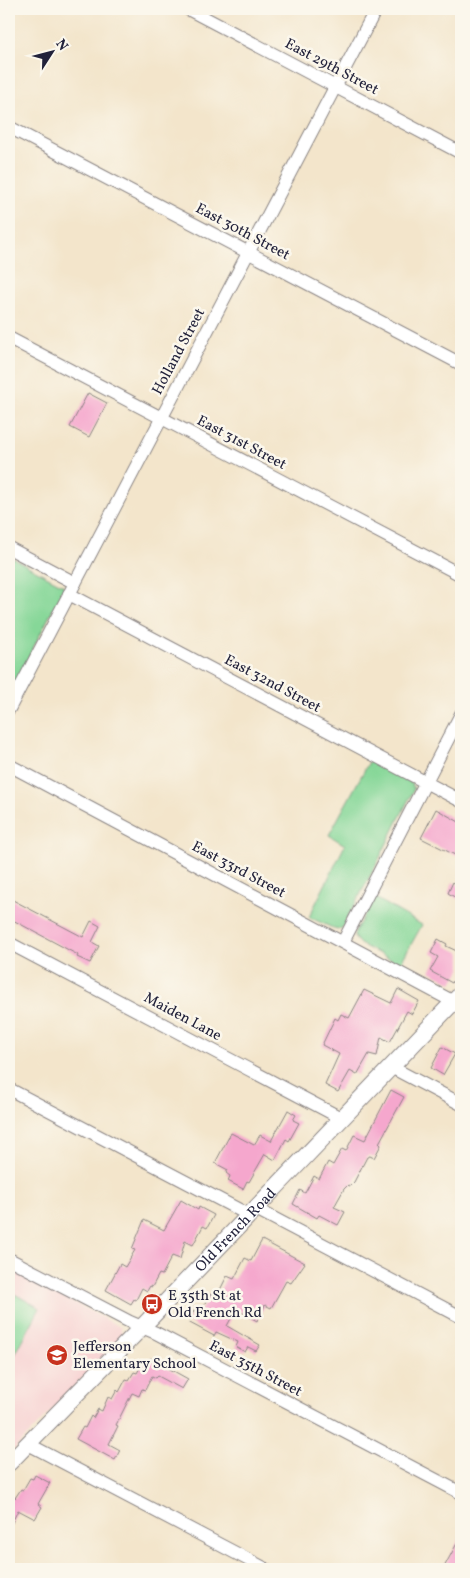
<svg xmlns="http://www.w3.org/2000/svg" width="470" height="1578" viewBox="0 0 470 1578" font-family="Vollkorn,serif">
<rect width="100%" height="100%" fill="#fbf7ec"/>
<filter id="ink" filterUnits="userSpaceOnUse"><feTurbulence type="fractalNoise" baseFrequency=".02" numOctaves="2"/><feDisplacementMap in="SourceGraphic" scale="10" xChannelSelector="R" yChannelSelector="G"/><feConvolveMatrix kernelMatrix="1 2 1 2 8 2 1 2 1" color-interpolation-filters="sRGB"/></filter>
<filter id="wash" filterUnits="userSpaceOnUse"><feTurbulence type="fractalNoise" baseFrequency=".0096" numOctaves="4" result="noise"/><feDisplacementMap in="SourceGraphic" scale="20" xChannelSelector="R" yChannelSelector="G"/><feGaussianBlur stdDeviation="1.12" result="paint"/><feColorMatrix in="noise" values="0 0 0 0 0 0 0 0 0 0 0 0 0 0 0 0 0 1.4 0 .05"/><feComposite in="paint" operator="in"/></filter>
<g filter="url(#wash)">
<rect width="100%" height="100%" fill="#f3e5cb"/>
<polygon fill="#f7cfd0" points="9,1268 120,1327 122,1332 122,1337 9,1455"/>
<g fill="#86d798" stroke="#547c6a">
<polygon points="9,556 63,585 64,588 9,695"/>
<polygon points="370,760 411,782 414,789 375,867 342,928 337,930 309,917 345,845 329,835"/>
<polygon points="374,897 422,925 400,964 360,944 354,937 355,932"/>
<polygon points="9,1291 40,1308 9,1366"/>
</g>
<g id="blocks">
<g fill="#f5a7cd">
<polygon points="88,393 107,403 89,437 70,427"/>
<polygon points="436,809 461,823 461,858 421,838"/>
<polygon points="453,882 461,887 461,901 448,893"/>
<polygon points="9,898 83,937 91,921 100,926 92,942 99,946 90,963 77,957 78,955 9,918"/>
<polygon points="438,939 447,944 446,946 461,953 461,968 452,983 430,971 438,957 431,953"/>
<polygon points="398,989 419,1001 412,1014 407,1011 390,1042 381,1037 377,1056 369,1054 357,1075 350,1071 338,1092 325,1085 339,1054 322,1045 335,1018 338,1020 341,1014 349,1018 364,990 391,1003"/>
<polygon points="442,1047 455,1054 443,1075 431,1068"/>
<polygon points="391,1090 404,1097 379,1143 381,1145 374,1158 370,1156 367,1157 354,1182 350,1186 348,1185 344,1189 334,1207 345,1212 338,1225 319,1215 317,1218 293,1204 300,1190 305,1193 314,1176 319,1179 328,1162 333,1165 342,1149 346,1151 354,1135 365,1140"/>
<polygon points="288,1110 296,1115 293,1120 299,1123 289,1141 286,1139 275,1160 265,1154 249,1182 247,1181 243,1189 228,1181 230,1176 226,1173 228,1170 215,1163 231,1133 254,1145 260,1135 271,1141"/>
<polygon points="181,1200 198,1210 199,1207 214,1215 207,1228 203,1226 193,1245 185,1241 180,1259 172,1256 162,1275 159,1274 152,1287 150,1286 147,1291 142,1288 136,1300 134,1299 131,1304 106,1290 120,1264 125,1267 135,1250 132,1249 144,1220 164,1230"/>
<polygon points="262,1240 305,1263 291,1283 286,1281 271,1308 265,1305 257,1321 236,1309 227,1326 260,1345 256,1351 248,1347 245,1352 236,1347 238,1342 216,1332 214,1336 188,1322 194,1310 200,1312 210,1294 216,1298 227,1276 234,1279 245,1258 251,1261"/>
<polygon points="150,1358 188,1379 182,1389 158,1376 156,1378 152,1376 145,1390 142,1389 139,1396 132,1393 116,1425 118,1426 109,1444 120,1450 115,1460 76,1439 83,1427 85,1428 91,1416 93,1418 98,1409 102,1411 108,1397 112,1399 117,1390 119,1392 126,1379 129,1380 134,1372 137,1373 144,1361 147,1362"/>
<polygon points="35,1475 50,1483 38,1504 42,1507 35,1519 18,1510 9,1529 9,1504 12,1496 15,1498 21,1489 23,1490 30,1478 33,1479"/>
<polygon points="461,1536 461,1562 457,1569 443,1569"/>
</g>
</g>
</g>
<g filter="url(#ink)">
<use href="#blocks" fill-opacity="0" stroke="#8a8483" stroke-width="1"/>
<g fill="none" stroke-linecap="round" stroke-linejoin="round">
<g stroke="#8a8483" stroke-width="14">
<g id="minor">
<polyline points="188,9 461,153"/>
<polyline points="9,127 461,364"/>
<polyline points="9,338 461,575"/>
<polyline points="9,548 75,583"/>
<polyline points="69,594 461,801"/>
<polyline points="9,709 376,9"/>
<polyline points="9,765 454,1002"/>
<polyline points="343,942 461,714"/>
<polyline points="9,943 341,1118"/>
<polyline points="391,1067 461,1104"/>
<polyline points="9,1089 249,1215"/>
<polyline points="256,1209 461,1317"/>
<polyline points="9,1259 130,1322 156,1333 461,1493"/>
<polyline points="28,1444 266,1569"/>
</g>
</g>
<g stroke="#8a8483" stroke-width="18">
<g id="major">
<path id="s1" d="M 9,1463 L 142,1327 L 461,994"/>
</g>
</g>
<use href="#minor" stroke="#fff" stroke-width="12"/>
<use href="#major" stroke="#fff" stroke-width="16"/>
</g>
</g>
<defs>
<g id="bus-disc" transform="scale(1.125)"><circle r="9.5" fill="#c8321e" stroke="#fbf7ec"/><path d="M-5-6H5V4H4V6H2V4H-2V6H-4V4H-5ZM-3.5-4V0h7V-4ZM-3.5 1.2v1.5H-2V1.2ZM2 1.2v1.5H3.5V1.2Z" fill="#fff"/></g>
<g id="school-disc" transform="scale(1.125)"><circle r="9.5" fill="#c8321e" stroke="#fbf7ec"/><path d="M0-5L7-2L0 1L-7-2ZM-4 1L0 2.5L4 1V4Q0 6-4 4Z" fill="#fff"/></g>
</defs>
<g fill-rule="evenodd">
<use href="#bus-disc" x="152" y="1304"/>
<use href="#school-disc" x="57" y="1355"/>
</g>
<g text-anchor="middle" stroke-width="5" stroke-linejoin="round" paint-order="stroke">
<g font-size="15" fill="#22223b" stroke="#fbf7ec">
<text transform="translate(332 66) rotate(28)" y="5">East 29th Street</text>
<text transform="translate(243 231) rotate(28)" y="5">East 30th Street</text>
<text transform="translate(178 351) rotate(-62)" y="5">Holland Street</text>
<text transform="translate(242 442) rotate(28)" y="5">East 31st Street</text>
<text transform="translate(273 683) rotate(28)" y="5">East 32nd Street</text>
<text transform="translate(239 869) rotate(28)" y="5">East 33rd Street</text>
<text transform="translate(183 1016) rotate(28)" y="5">Maiden Lane</text>
<text dy="5" stroke="none"><textPath href="#s1" startOffset="325">Old French Road</textPath></text>
<text transform="translate(256 1368) rotate(28)" y="5">East 35th Street</text>
</g>
<g font-size="15" fill="#22223b" stroke="#fbf7ec" text-anchor="start">
<text x="168" y="1300">E 35th St at<tspan x="168" dy="17">Old French Rd</tspan></text>
<text x="73" y="1351">Jefferson<tspan x="73" dy="17">Elementary School</tspan></text>
</g>
</g>
<rect width="470" height="1578" fill="none" stroke="#fbf7ec" stroke-width="30"/>
<g transform="translate(52 52) rotate(54)" stroke="#fbf7ec" stroke-width="4" paint-order="stroke">
<path d="M0-4L9 19L0 12L-9 19Z" fill="#22223b"/>
<text y="-8" font-size="14" font-weight="bold" text-anchor="middle" fill="#22223b">N</text>
</g>
</svg>
